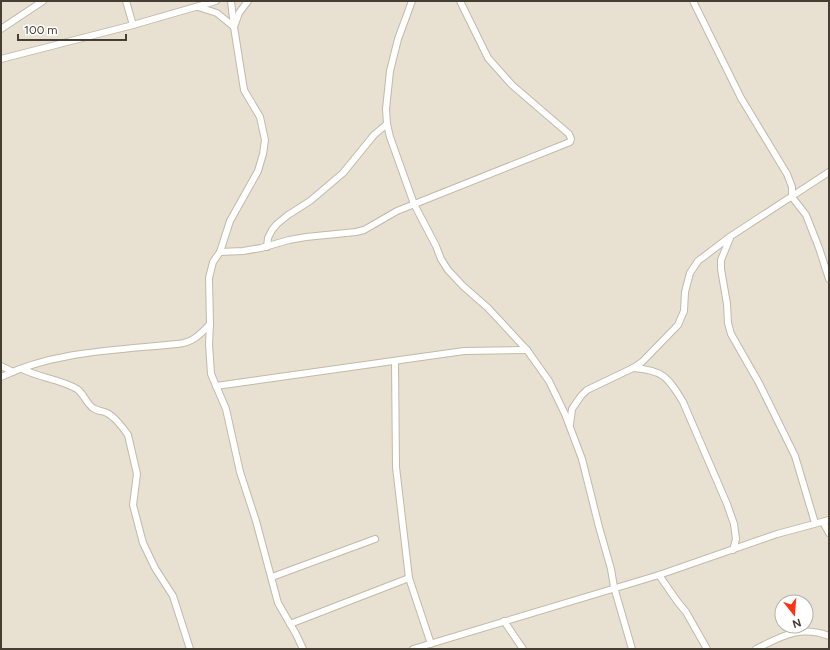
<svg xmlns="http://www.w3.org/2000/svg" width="830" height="650" viewBox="0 0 830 650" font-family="Figtree,sans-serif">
<rect width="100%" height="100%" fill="#f3eee3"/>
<path fill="#e8e1d1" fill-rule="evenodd" d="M 1,1 L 829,1 L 829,649 L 1,649 ZM 782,602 L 806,602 L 806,626 L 782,626 Z"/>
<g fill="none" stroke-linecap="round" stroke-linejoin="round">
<g stroke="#c2b9a8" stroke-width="8">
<g id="street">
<polyline points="126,1 133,25"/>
<polyline points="231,1 234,27 244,90 260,117 265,140 263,154 258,171 230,221 220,252 213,262 209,278 210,324 209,344 211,374 226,409 240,472 256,521 278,603 296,634 303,649"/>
<polyline points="412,1 398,39 390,71 386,109 387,124 390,137 414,204 436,246 441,259 448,270 463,286 488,308 527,350 549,381 565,414 582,459 599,527 611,569 614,587 632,649"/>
<polyline points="693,1 741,98 787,174 792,187 792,197 806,215 819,248 829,279"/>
<polyline points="198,7 217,13 234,27 239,13 248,1"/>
<polyline points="1,29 43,1"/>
<polyline points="1,59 133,25 216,1"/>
<polyline points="730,238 721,260 721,269 727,304 728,323 731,334 759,383 795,456 815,523"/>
<polyline points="267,247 268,238 272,230 277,224 288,215 310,201 343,173 374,135 387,124"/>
<polyline points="220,252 243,251 261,248 289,240 306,237 356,232 364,230 397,211 570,142 571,139 569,134 512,85 488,58 460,1"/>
<polyline points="395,361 396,467 409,578 431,644"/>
<polyline points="1,366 13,372"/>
<path d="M 633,368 C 663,370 668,377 683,402 L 727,504 L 734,524 L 736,539 L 733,550"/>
<path d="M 22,369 C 40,378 60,379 77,389 C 84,394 86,403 93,408 C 97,411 103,411 107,413 C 114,416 124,429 128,435 L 137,474 L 133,505 L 143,543 L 155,568 L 173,596 L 190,649"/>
<path d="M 1,377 C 54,351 119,350 177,344 C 192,343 200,335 210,324"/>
<polyline points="216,386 464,351 527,350"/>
<polyline points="570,424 572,409 581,396 587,390 633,368 642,362 678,325 684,311 685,292 690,273 698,261 731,236 829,172"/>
<polyline points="823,522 829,533"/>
<polyline points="659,575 677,601 686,612 707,649"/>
<polyline points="272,577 375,539"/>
<polyline points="504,621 523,649"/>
<polyline points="290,624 409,578"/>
<polyline points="413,649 659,575 777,534 829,520"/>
<path d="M 756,649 C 782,636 800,625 829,636"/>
</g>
</g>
<use href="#street" stroke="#fff" stroke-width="6"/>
</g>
<rect width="830" height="650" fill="none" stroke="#463e33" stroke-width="4"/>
<g transform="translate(794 614) rotate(163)"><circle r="19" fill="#ffffff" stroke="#b5b2ad"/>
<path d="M0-3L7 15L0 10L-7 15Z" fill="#ff330f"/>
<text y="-6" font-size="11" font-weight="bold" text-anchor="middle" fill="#463e33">N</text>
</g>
<path d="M18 34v6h108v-6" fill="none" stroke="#463e33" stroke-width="2"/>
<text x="24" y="34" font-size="12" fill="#463e33" stroke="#ffffff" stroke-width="3" paint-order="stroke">100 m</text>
</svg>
